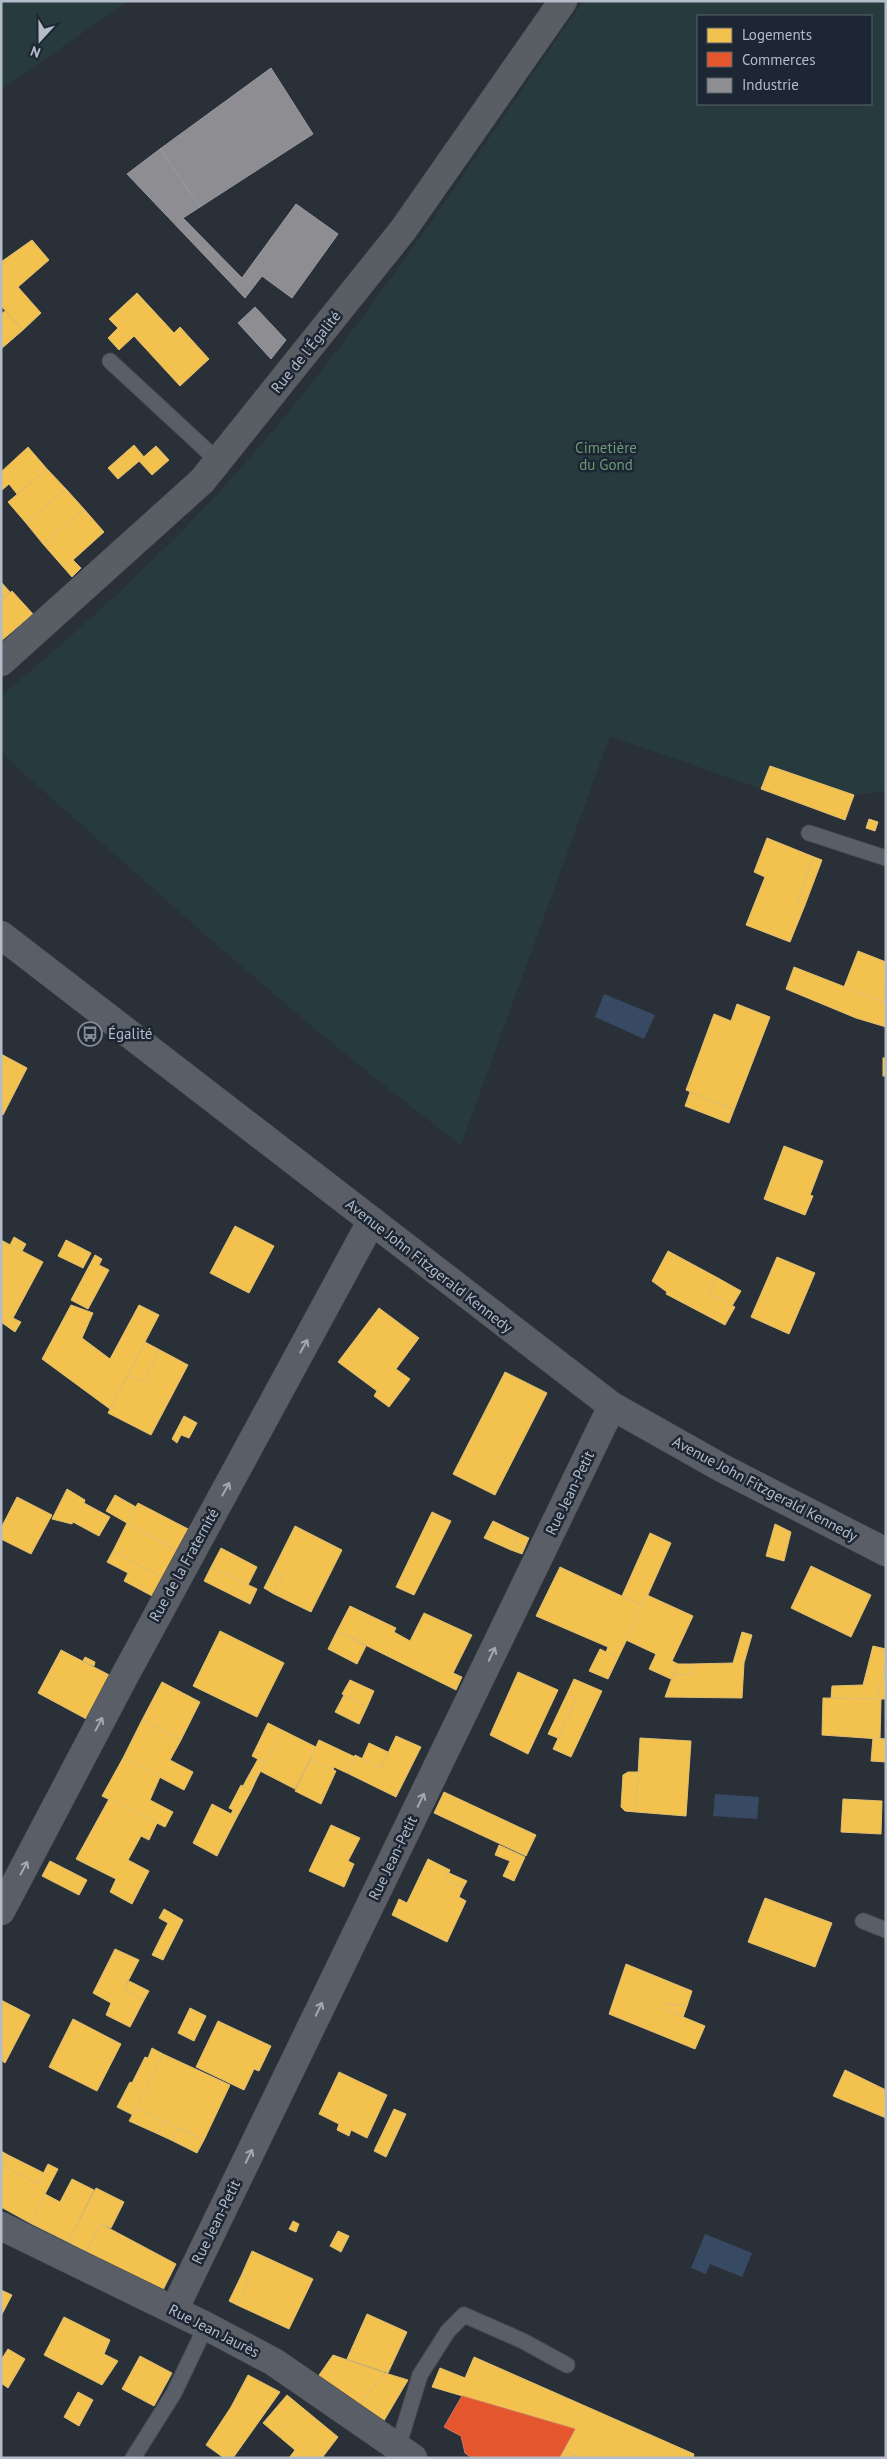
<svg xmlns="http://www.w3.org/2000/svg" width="887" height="2459" viewBox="0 0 887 2459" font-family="'PT Sans',sans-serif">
<rect width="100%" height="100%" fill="#2a3038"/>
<g fill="#273a3e" fill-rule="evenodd">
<polygon points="1,1 129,1 1,89"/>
<path d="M 583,1 L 886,1 L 886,791 L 854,795 L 770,766 L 761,789 L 610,736 L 461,1145 C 300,1024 152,887 1,753 L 1,696 C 85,626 167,551 240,469 C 368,324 473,159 583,1 ZM 698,16 L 871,16 L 871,104 L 698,104 Z"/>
</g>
<g fill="#384963">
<polygon points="604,994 655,1015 644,1039 595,1017"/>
<polygon points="715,1794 759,1797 757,1819 713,1816"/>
<polygon points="705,2234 752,2253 742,2277 710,2264 706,2274 691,2268"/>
</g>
<g fill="#f2c14e" stroke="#dfc073">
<polygon points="32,240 49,260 18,287 41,313 23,330 1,306 1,262"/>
<polygon points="137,293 174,333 180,327 209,359 180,386 134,336 119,350 108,338 118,328 109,319"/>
<polygon points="5,311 23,330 1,349 1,314"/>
<polygon points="134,445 144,457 118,479 108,468"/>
<polygon points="156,446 169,460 152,475 139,461"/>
<polygon points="28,447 47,469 17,494 9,484 1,491 1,472"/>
<polygon points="47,469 66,489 26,523 8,502"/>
<polygon points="66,489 84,509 43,544 26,523"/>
<polygon points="84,509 104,532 73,560 81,568 72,577 43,544"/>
<polygon points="1,582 10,592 1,600"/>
<polygon points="12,591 33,614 1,641 1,600"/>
<polygon points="770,766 854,795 845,820 761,789"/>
<polygon points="869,819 878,822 875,831 866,828"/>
<polygon points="767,838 814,857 797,902 805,905 790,942 746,925 765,877 754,872"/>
<polygon points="814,857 822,860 805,905 797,902"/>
<polygon points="858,951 886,962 885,1003 844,987"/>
<polygon points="794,967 886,1003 886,1027 856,1018 786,989"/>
<polygon points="737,1004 770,1017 734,1110 686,1090 714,1014 731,1021"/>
<polygon points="1,1054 27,1068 3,1115 1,1114"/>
<rect x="883" y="1058" width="3" height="18"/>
<polygon points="690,1092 734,1110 729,1123 685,1106"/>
<polygon points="784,1146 823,1161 810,1195 813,1196 805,1215 764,1199"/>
<polygon points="235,1226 274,1246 249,1293 210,1273"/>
<polygon points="14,1237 26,1244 22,1251 10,1245"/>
<polygon points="1,1240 43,1262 13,1318 21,1322 15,1332 1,1322"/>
<polygon points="66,1240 91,1253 83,1268 58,1256"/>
<polygon points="668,1251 718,1278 708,1293 735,1307 725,1325 666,1294 667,1292 652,1281"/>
<polygon points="95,1255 102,1259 99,1265 109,1270 88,1309 71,1300"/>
<polygon points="777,1257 815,1273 789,1334 751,1317"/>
<polygon points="718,1278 741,1291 732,1306 708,1293"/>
<polygon points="71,1305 93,1313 82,1338 110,1359 139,1305 159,1315 110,1409 42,1359"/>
<polygon points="379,1308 419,1338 396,1369 410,1379 389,1407 374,1396 377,1391 338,1362"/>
<polygon points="145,1342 160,1350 143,1382 128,1375"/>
<polygon points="160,1350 188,1365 151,1435 108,1413 128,1375 143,1382"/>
<polygon points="505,1372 547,1393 495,1495 453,1474"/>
<polygon points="184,1416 197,1423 189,1438 181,1435 177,1443 172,1439"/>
<polygon points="67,1489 85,1500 84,1503 110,1517 99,1536 73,1522 72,1524 52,1519"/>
<polygon points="115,1495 136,1507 127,1523 106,1511"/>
<polygon points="17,1497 52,1515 31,1554 1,1539 1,1528"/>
<polygon points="138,1503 192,1531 180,1553 127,1523"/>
<polygon points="432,1512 451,1521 414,1595 396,1587"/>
<polygon points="493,1521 518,1533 511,1550 484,1538"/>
<polygon points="127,1523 180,1553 166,1579 113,1551"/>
<polygon points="775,1524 791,1532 784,1561 766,1556"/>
<polygon points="295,1526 342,1550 311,1612 274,1594 283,1575 273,1570"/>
<polygon points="518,1533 529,1538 522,1554 511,1550"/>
<polygon points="650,1533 671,1543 643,1606 622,1596"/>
<polygon points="221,1548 257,1567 248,1585 211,1567"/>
<polygon points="113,1551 166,1579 156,1598 124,1581 128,1573 107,1562"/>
<polygon points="811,1566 871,1595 851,1637 791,1608"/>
<polygon points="211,1567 257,1589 250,1604 204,1581"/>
<polygon points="560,1567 643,1606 618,1658 606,1652 608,1647 536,1616"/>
<polygon points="273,1570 283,1575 274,1594 264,1588"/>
<polygon points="647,1595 693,1616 672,1661 678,1664 671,1679 649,1669 656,1654 626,1640"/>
<polygon points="350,1606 396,1628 394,1632 410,1641 424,1613 472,1635 453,1673 462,1677 456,1690 337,1631"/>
<polygon points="220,1631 284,1663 257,1717 193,1686"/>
<polygon points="337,1631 366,1646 357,1664 328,1649"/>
<polygon points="742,1632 752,1635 744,1663 742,1698 665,1697 673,1675 691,1674 691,1664 733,1663"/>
<polygon points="873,1646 886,1649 886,1662 876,1699 831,1698 832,1686 863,1685"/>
<polygon points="600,1649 618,1658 608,1679 589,1671"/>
<polygon points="61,1650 115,1678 92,1722 38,1693"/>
<polygon points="85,1657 95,1662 94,1666 83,1661"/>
<polygon points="678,1664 691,1664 691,1674 673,1675"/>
<polygon points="885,1665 886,1699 876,1699"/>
<polygon points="518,1672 558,1690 528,1754 490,1735"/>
<polygon points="574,1679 602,1691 571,1757 553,1749 577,1698 567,1694"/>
<polygon points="350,1680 374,1691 367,1707 342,1694"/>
<polygon points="162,1682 200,1702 181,1740 142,1720"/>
<polygon points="567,1694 577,1698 558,1738 548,1734"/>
<polygon points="344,1695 367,1707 359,1724 335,1712"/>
<polygon points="823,1698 881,1699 880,1739 822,1735"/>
<polygon points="142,1720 181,1740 170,1760 193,1772 184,1790 123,1758"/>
<polygon points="268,1723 282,1730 265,1763 252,1756"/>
<polygon points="282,1730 316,1747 295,1789 260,1771"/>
<polygon points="396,1736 421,1747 396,1797 347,1773 355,1755 381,1768"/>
<polygon points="640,1738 691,1741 686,1816 636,1812"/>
<polygon points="873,1738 886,1739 886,1762 871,1761"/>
<polygon points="319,1740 355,1757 347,1773 334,1767 333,1771 310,1760"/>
<polygon points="369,1743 388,1752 381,1768 362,1759"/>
<polygon points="123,1758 160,1777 150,1800 173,1812 165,1827 102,1796"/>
<polygon points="258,1759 265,1763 257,1778 249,1775"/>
<polygon points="310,1760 336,1771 321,1804 295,1791"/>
<polygon points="628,1772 638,1772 636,1812 625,1811 621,1807 623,1775"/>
<polygon points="249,1775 257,1778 251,1791 243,1786"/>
<polygon points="241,1785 251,1791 237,1817 231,1814 233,1810 229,1808"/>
<polygon points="444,1792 536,1835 526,1856 434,1813"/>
<polygon points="109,1799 157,1823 149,1840 141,1836 128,1860 149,1871 132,1904 110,1892 116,1879 76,1859"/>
<polygon points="843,1799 882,1801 881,1834 841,1832"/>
<polygon points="212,1804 237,1817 217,1856 193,1843"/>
<polygon points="331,1825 360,1838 348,1861 354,1864 344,1887 309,1871"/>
<polygon points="499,1845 525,1857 514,1881 503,1876 510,1861 495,1855"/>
<polygon points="428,1859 450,1870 446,1880 463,1888 459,1897 466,1901 447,1942 392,1915 399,1899 407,1903"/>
<polygon points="50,1861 87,1880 79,1895 42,1876"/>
<polygon points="449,1873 467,1881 463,1888 446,1880"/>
<polygon points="765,1898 832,1923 815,1967 748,1942"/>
<polygon points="164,1909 183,1920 163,1960 152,1955 168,1923 159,1918"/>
<polygon points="115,1949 139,1960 124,1989 144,2000 130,2027 106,2015 111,2003 93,1993"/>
<polygon points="626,1964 692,1991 687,2006 665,2004 664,2009 705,2026 695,2049 609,2014"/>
<polygon points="129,1981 149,1991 144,2000 124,1989"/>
<polygon points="1,2000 30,2015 5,2063 1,2060"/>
<polygon points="665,2004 687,2006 683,2017 664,2009"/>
<polygon points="190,2008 206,2016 194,2041 178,2033"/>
<polygon points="73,2019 121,2044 97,2091 49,2067"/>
<polygon points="218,2021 271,2046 259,2071 254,2069 244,2090 196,2067"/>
<polygon points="152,2048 163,2054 133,2115 117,2107 130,2082 132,2083 145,2057 148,2058"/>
<polygon points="163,2054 230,2085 204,2140 136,2108"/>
<polygon points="845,2070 886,2090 886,2118 833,2096"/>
<polygon points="339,2072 387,2095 367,2138 351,2130 349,2136 337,2130 339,2124 319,2114"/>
<polygon points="136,2108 164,2121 158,2134 129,2121"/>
<polygon points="394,2109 406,2114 386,2157 374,2151"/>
<polygon points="164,2121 178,2128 173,2141 158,2134"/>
<polygon points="178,2128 204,2140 197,2153 173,2141"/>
<polygon points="1,2151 8,2155 2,2165 1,2165"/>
<polygon points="8,2155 44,2173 38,2184 2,2165"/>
<polygon points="48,2164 58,2169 30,2223 1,2207 2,2165 38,2184"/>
<polygon points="72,2179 94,2190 68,2242 30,2223 45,2194 60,2202"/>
<polygon points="96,2188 124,2202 111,2228 101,2224 86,2252 68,2242"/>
<polygon points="293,2221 299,2224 296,2232 289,2229"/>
<polygon points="101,2224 176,2264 162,2292 86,2252"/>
<polygon points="338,2231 349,2236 341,2252 330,2246"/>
<polygon points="252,2251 313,2279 289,2329 237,2305 250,2278 242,2274"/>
<polygon points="242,2274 250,2278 237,2305 229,2301"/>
<polygon points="1,2290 12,2295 1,2316"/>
<polygon points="367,2314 407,2332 388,2373 347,2359"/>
<polygon points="64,2317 110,2340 104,2354 118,2361 102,2385 44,2355"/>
<polygon points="8,2349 25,2359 8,2388 1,2383 1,2360"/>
<polygon points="333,2355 385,2373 358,2407 317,2378"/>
<polygon points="140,2356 172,2373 154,2406 122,2389"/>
<polygon points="474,2357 694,2454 693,2458 580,2458 564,2450 575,2429 432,2387 440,2368 465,2378"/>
<polygon points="385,2373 408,2380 382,2424 358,2407"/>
<polygon points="248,2375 280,2392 233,2458 224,2458 206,2445 231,2407"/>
<polygon points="78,2392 93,2400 79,2426 64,2417"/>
<polygon points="287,2395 338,2437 322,2458 289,2458 295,2450 263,2423"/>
<polygon points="564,2450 580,2458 559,2458"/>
</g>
<polygon fill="#e4572e" stroke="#d6755c" points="462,2396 575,2429 559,2458 472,2458 465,2453 461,2436 444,2427"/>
<g fill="#8d8d92" stroke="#999ba2">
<polygon points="271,68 313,134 200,207 160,149"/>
<polygon points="160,149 200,207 183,218 242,278 296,204 338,234 292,298 262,276 245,298 127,174"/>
<polygon points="255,307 286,340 271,359 238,323"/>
</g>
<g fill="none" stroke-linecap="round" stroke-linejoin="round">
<g stroke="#484c53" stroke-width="17">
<g id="lane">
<polyline points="110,361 218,461"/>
<polyline points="809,833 886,858"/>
<polyline points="863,1921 886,1930"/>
<polyline points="398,2447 420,2375 448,2331 464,2315 523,2341 567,2365"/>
<polyline points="133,2458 174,2393 206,2326"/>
</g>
</g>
<g stroke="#484c53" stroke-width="29">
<g id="street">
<polyline points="1,935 612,1406 722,1468 886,1552"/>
<polyline points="1,1911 124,1677 371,1222"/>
<polyline points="1,2226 206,2326 274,2362 413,2458"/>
<polyline points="174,2310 612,1406"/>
</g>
</g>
<g stroke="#484c53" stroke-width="29">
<polyline id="secondary" points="1,662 202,481 403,230 563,1"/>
</g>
<use href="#lane" stroke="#5a5e66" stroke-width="15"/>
<use href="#street" stroke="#5a5e66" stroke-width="28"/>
<use href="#secondary" stroke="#595d64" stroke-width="28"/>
</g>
<defs><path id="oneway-shaft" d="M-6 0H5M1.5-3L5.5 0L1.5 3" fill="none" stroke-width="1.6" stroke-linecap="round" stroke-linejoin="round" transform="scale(1.25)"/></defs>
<g stroke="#a2a9b5">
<use href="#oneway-shaft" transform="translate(304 1346) rotate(-61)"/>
<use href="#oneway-shaft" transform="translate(226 1489) rotate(-61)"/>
<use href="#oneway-shaft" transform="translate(492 1654) rotate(-64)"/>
<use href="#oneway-shaft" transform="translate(99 1724) rotate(-62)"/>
<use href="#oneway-shaft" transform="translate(421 1800) rotate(-64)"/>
<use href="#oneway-shaft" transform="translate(24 1868) rotate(-62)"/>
<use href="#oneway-shaft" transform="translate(319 2009) rotate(-64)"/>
<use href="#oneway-shaft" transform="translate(249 2156) rotate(-64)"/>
</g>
<defs>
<g id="bus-ring" transform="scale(1.25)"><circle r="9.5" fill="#1d2633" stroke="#848b96" stroke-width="1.5"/><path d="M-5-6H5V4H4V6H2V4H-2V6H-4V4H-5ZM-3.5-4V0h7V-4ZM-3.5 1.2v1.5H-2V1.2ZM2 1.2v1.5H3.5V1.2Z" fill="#848b96"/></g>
</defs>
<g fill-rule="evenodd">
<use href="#bus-ring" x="90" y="1034"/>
</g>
<g text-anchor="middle" stroke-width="5" stroke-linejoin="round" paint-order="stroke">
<g font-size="15" fill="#b4bcc9" stroke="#1d2633">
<text transform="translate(306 352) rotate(-51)" y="5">Rue de l'Égalité</text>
<text transform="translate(429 1266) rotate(38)" y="5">Avenue John Fitzgerald Kennedy</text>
<text transform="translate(765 1489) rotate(28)" y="5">Avenue John Fitzgerald Kennedy</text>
<text transform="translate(570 1493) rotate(-64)" y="5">Rue Jean-Petit</text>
<text transform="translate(184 1565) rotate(-61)" y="5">Rue de la Fraternité</text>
<text transform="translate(393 1858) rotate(-64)" y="5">Rue Jean-Petit</text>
<text transform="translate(216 2222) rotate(-64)" y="5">Rue Jean-Petit</text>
<text transform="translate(214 2331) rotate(27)" y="5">Rue Jean Jaurès</text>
</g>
<g font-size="15" fill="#6b9a76" stroke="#1d2633">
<text x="606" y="453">Cimetière<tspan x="606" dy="17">du Gond</tspan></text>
</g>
<g font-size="15" fill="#b4bcc9" stroke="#1d2633" text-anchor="start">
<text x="108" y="1039">Égalité</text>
</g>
</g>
<rect width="887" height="2459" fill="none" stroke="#b4bcc9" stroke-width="5"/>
<rect x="697" y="15" width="175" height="90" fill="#1d2633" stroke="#59626f"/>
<rect x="707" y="28" width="25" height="15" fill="#f2c14e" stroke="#59626f"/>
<text x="742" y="40" font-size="15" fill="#b4bcc9">Logements</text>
<rect x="707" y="52" width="25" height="15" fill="#e4572e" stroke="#59626f"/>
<text x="742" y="65" font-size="15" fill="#b4bcc9">Commerces</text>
<rect x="707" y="78" width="25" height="15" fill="#8d8d92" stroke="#59626f"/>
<text x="742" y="90" font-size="15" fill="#b4bcc9">Industrie</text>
<g transform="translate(40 40) rotate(201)" stroke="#1d2633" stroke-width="4" paint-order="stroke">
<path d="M0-4L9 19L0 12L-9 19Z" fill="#b4bcc9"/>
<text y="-8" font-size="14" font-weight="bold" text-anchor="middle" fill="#b4bcc9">N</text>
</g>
</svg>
